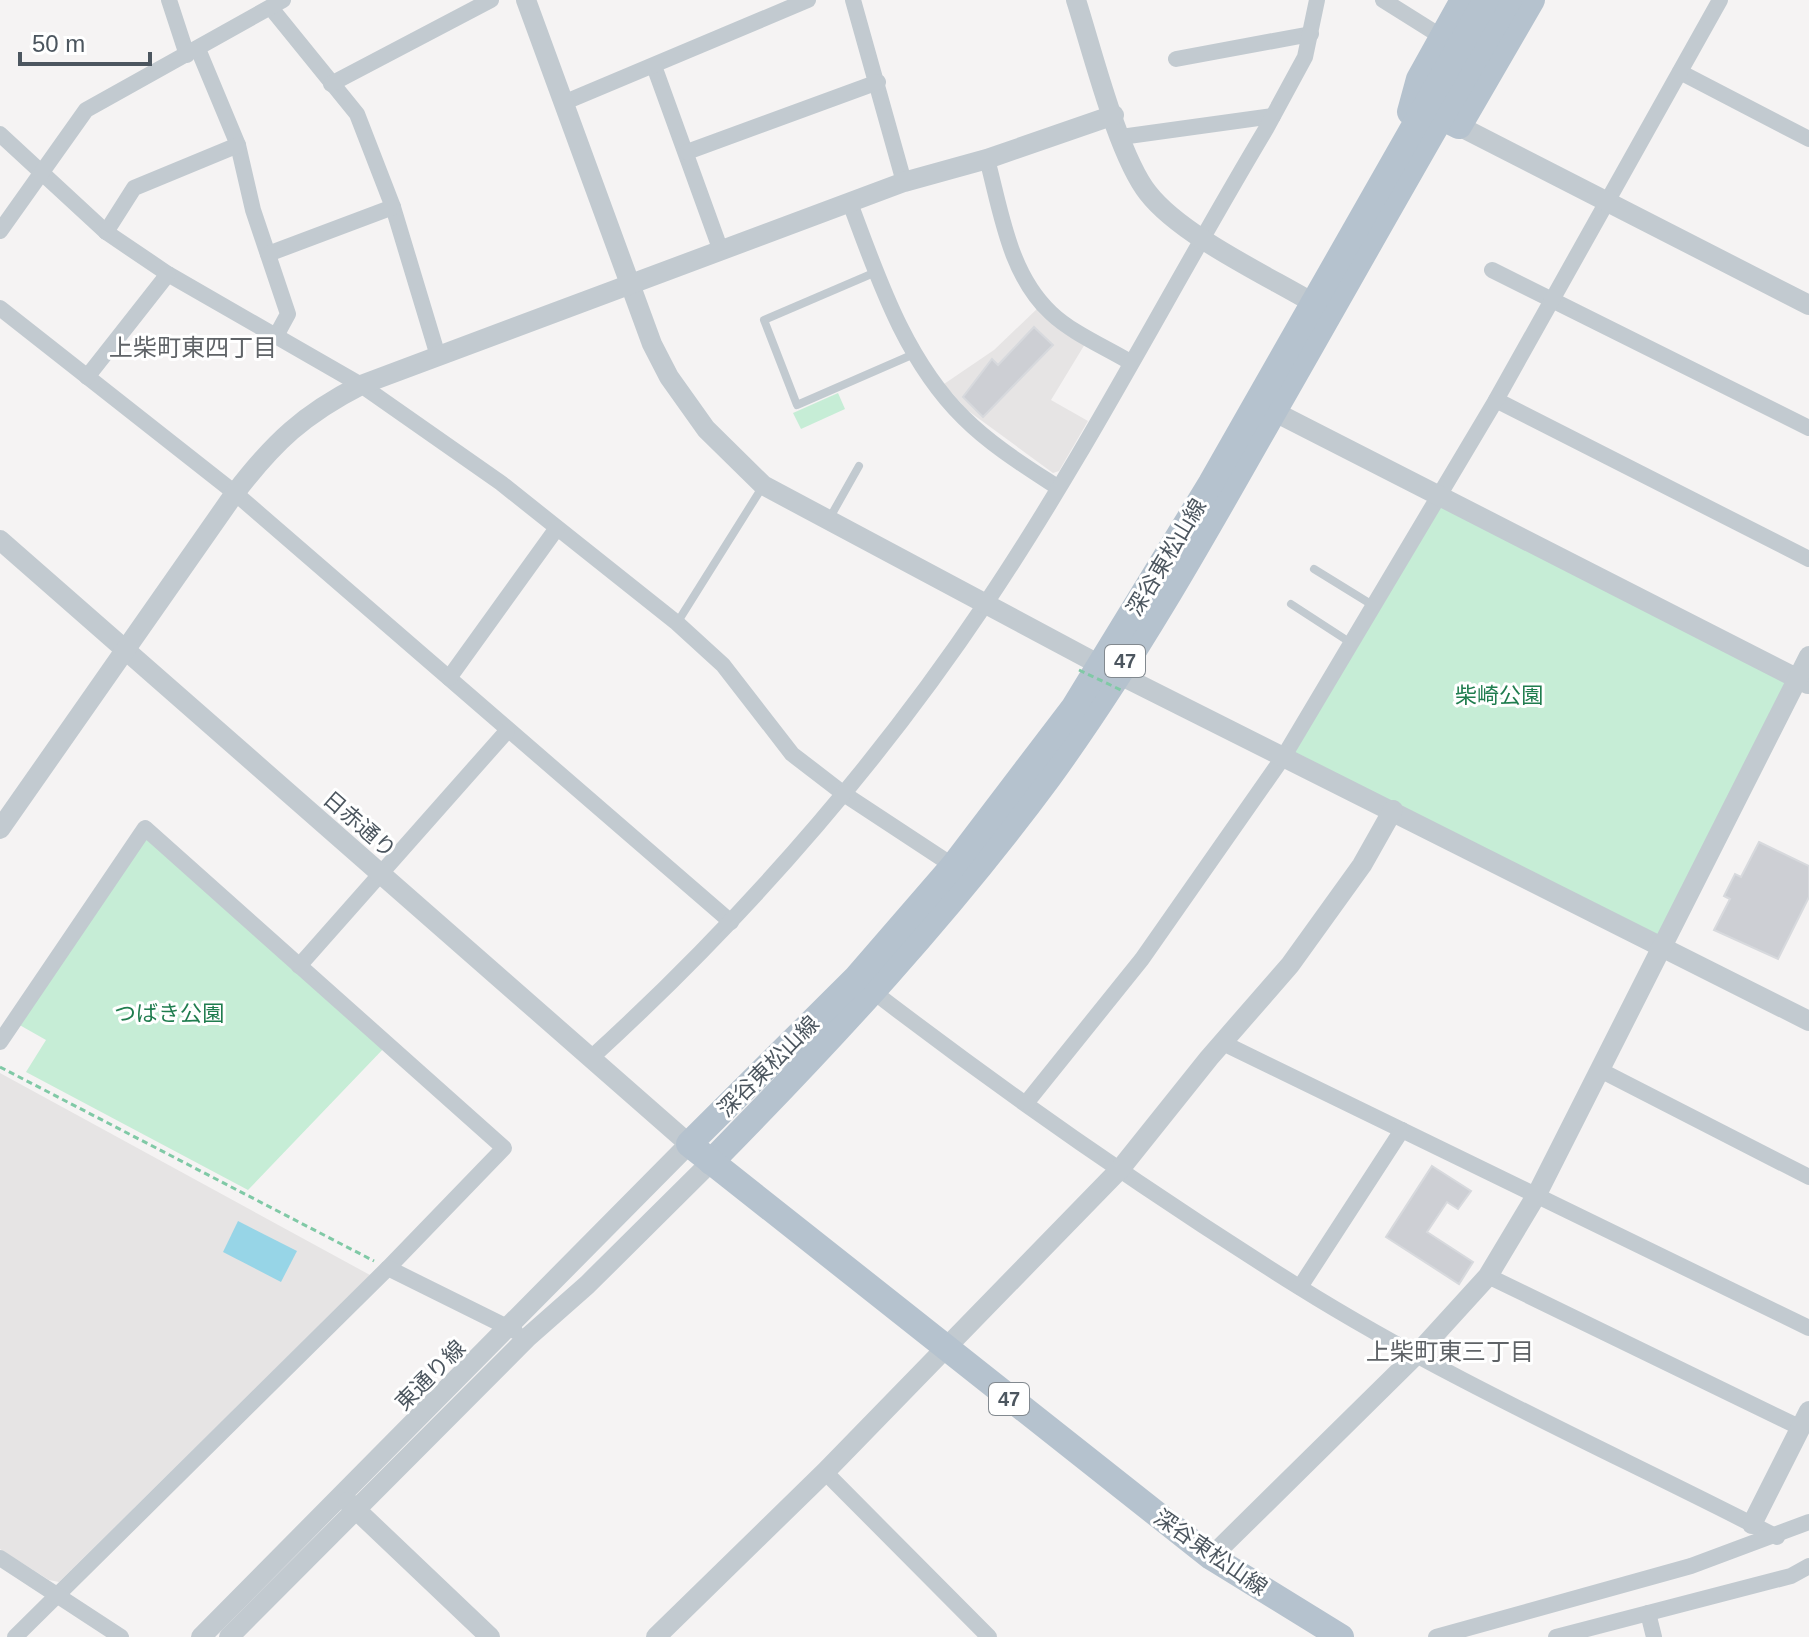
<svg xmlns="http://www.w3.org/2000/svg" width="1809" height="1637" viewBox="0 0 1809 1637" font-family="Arial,'Noto Sans JP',sans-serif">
<rect width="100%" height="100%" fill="#f5f3f3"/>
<g fill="#e6e4e4">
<polygon points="1039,307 1085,344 1051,400 1088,421 1059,471 1053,473 967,410 944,384 994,350"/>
<polygon points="0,1073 370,1275 59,1582 49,1580 0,1549"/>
</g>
<g fill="#c6edd6">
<polygon points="838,393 845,409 801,429 793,413"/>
<polygon points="1439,498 1797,679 1663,945 1284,756"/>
<polygon points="145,834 386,1046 248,1190 26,1072 46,1040 16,1023"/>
</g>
<polygon fill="#97d5e7" points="238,1221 297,1251 281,1282 223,1252"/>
<g fill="#cdcfd4" stroke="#d7d9dd" stroke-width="2">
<polygon points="1034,327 1053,345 983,417 963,397 992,359 998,365"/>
<polygon points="1759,842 1809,866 1809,897 1778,959 1714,930 1730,899 1724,896 1735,874 1741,877"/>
<polygon points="1432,1166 1471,1191 1458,1209 1447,1202 1427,1232 1473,1262 1459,1284 1386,1237"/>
</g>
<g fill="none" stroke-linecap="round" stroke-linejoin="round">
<polyline stroke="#80c9a6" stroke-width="3" stroke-dasharray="6 4" stroke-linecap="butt" points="0,1067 374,1261"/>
<g stroke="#c2cad0" stroke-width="8">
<polyline points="876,272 764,320 797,405 914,354"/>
<polyline points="828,521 859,466"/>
<polyline points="1314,569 1374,606"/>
<polyline points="1291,604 1351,643"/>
<polyline points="677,623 763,486"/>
</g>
<g stroke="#c2cad0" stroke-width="16">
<polyline points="169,0 187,55"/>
<polyline points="853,0 904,182"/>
<polyline points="1383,0 1442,37"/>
<polyline points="271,8 357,114 393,207 438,356"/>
<polyline points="198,49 238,145 253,210 288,314 276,336"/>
<polyline points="1176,59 1311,34"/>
<polyline points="654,66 721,251"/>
<polyline points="1680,72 1809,139"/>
<polyline points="331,84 491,0"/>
<polyline points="563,103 808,0"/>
<polyline points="0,134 106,232 168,274 361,385 501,483 677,623 723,665 792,754 844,794 958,869"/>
<polyline points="1121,137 1273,116"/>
<polyline points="687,152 878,82"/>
<path d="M 987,159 C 1001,211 1009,274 1051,313 C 1072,333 1105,347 1130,362"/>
<path d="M 850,203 C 878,278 905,360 964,418 C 991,445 1025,466 1057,487"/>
<polyline points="0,231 86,110 283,0"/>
<polyline points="106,232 134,188 238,145"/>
<polyline points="268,254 393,207"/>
<polyline points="1492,270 1809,428"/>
<polyline points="0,308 235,493 731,922"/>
<polyline points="87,377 168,274"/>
<polyline points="1496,400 1809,559"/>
<polyline points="449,678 557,528"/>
<polyline points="299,966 507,731"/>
<path d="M 866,986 C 1005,1093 1151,1194 1299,1287 C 1451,1382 1618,1455 1777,1537"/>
<polyline points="0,1042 145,828 504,1148 388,1268 15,1637"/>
<polyline points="1223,1043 1809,1328"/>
<path d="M 591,1058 C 739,923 874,770 986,603 C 1088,451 1172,286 1266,129 L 1305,57 L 1317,0"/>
<polyline points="1600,1070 1809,1177"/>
<polyline points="1027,1102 1142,959 1284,756 1496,400 1720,0"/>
<polyline points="388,1268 515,1331"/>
<polyline points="1488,1276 1801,1428"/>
<polyline points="1300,1287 1402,1130"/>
<polyline points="825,1472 989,1637"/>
<polyline points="0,1558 121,1637"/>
<polyline points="1648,1613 1654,1637"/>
<polyline points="1436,1637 1691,1566 1809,1522"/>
<polyline points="1556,1637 1791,1576 1809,1566"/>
</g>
<g stroke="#c2cad0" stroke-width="20">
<polyline points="526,0 652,344 669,377 706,429 763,485 1100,665 1809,1021"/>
<path d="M 1076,0 C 1092,50 1118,155 1148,193 C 1183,238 1275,279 1325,310"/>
<polyline points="1459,126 1809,305"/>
<polyline points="1263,406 1808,684"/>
<polyline points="0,540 689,1144 201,1637"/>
<path d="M 0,829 L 235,493 C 274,442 304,414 361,385 L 904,182 L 987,159 L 1114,115"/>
<polyline points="348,1502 490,1637"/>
<polyline points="1752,1524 1809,1411"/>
<polyline points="1211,1557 1417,1354 1488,1276 1537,1194 1809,656"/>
<polyline points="229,1637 528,1337 587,1285 711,1162"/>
<polyline points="656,1637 825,1472 1121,1168 1209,1058 1290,965 1362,865 1393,810"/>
</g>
<g stroke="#b5c2ce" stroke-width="26">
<polyline points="1410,112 1419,79 1463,0"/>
<polyline points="1441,117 1459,126 1532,0"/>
<path d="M 711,1162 C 830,1041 948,914 1049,777 C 1131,664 1200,542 1269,420 C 1349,280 1428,139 1509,0"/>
<polyline points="1341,1637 1211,1557 689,1144 856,978 953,866 1074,707 1211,483 1486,0"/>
</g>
<polyline stroke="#80c9a6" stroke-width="3" stroke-dasharray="6 4" stroke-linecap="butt" points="1079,670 1123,691"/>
</g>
<g text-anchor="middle" stroke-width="6" stroke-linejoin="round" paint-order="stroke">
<g fill="#fff" stroke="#82898f" stroke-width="2">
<rect x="1105" y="645" width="40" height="32" rx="6"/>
<rect x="989" y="1383" width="40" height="32" rx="6"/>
</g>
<g font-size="20" font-weight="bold" fill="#4c565f">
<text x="1125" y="668">47</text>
<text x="1009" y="1406">47</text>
</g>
<g font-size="22" fill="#4c565f" stroke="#fff">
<text transform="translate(1166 557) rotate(-59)" y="8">深谷東松山線</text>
<text transform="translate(360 824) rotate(41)" y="8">日赤通り</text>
<text transform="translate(768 1066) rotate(-45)" y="8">深谷東松山線</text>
<text transform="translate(430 1375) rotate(-45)" y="8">東通り線</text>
<text transform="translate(1211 1552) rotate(35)" y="8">深谷東松山線</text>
</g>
<g font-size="22" fill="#207d4f" stroke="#fff">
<text x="1499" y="703">柴崎公園</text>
<text x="169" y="1021">つばき公園</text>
</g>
<g font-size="24" fill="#5f6367" stroke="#fff">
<text x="193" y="356">上柴町東四丁目</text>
<text x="1450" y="1360">上柴町東三丁目</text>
</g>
</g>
<path d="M20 52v12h130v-12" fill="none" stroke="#4c565f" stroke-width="4"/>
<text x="32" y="52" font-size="24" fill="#4c565f" stroke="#ffffff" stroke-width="6" paint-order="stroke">50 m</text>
</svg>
